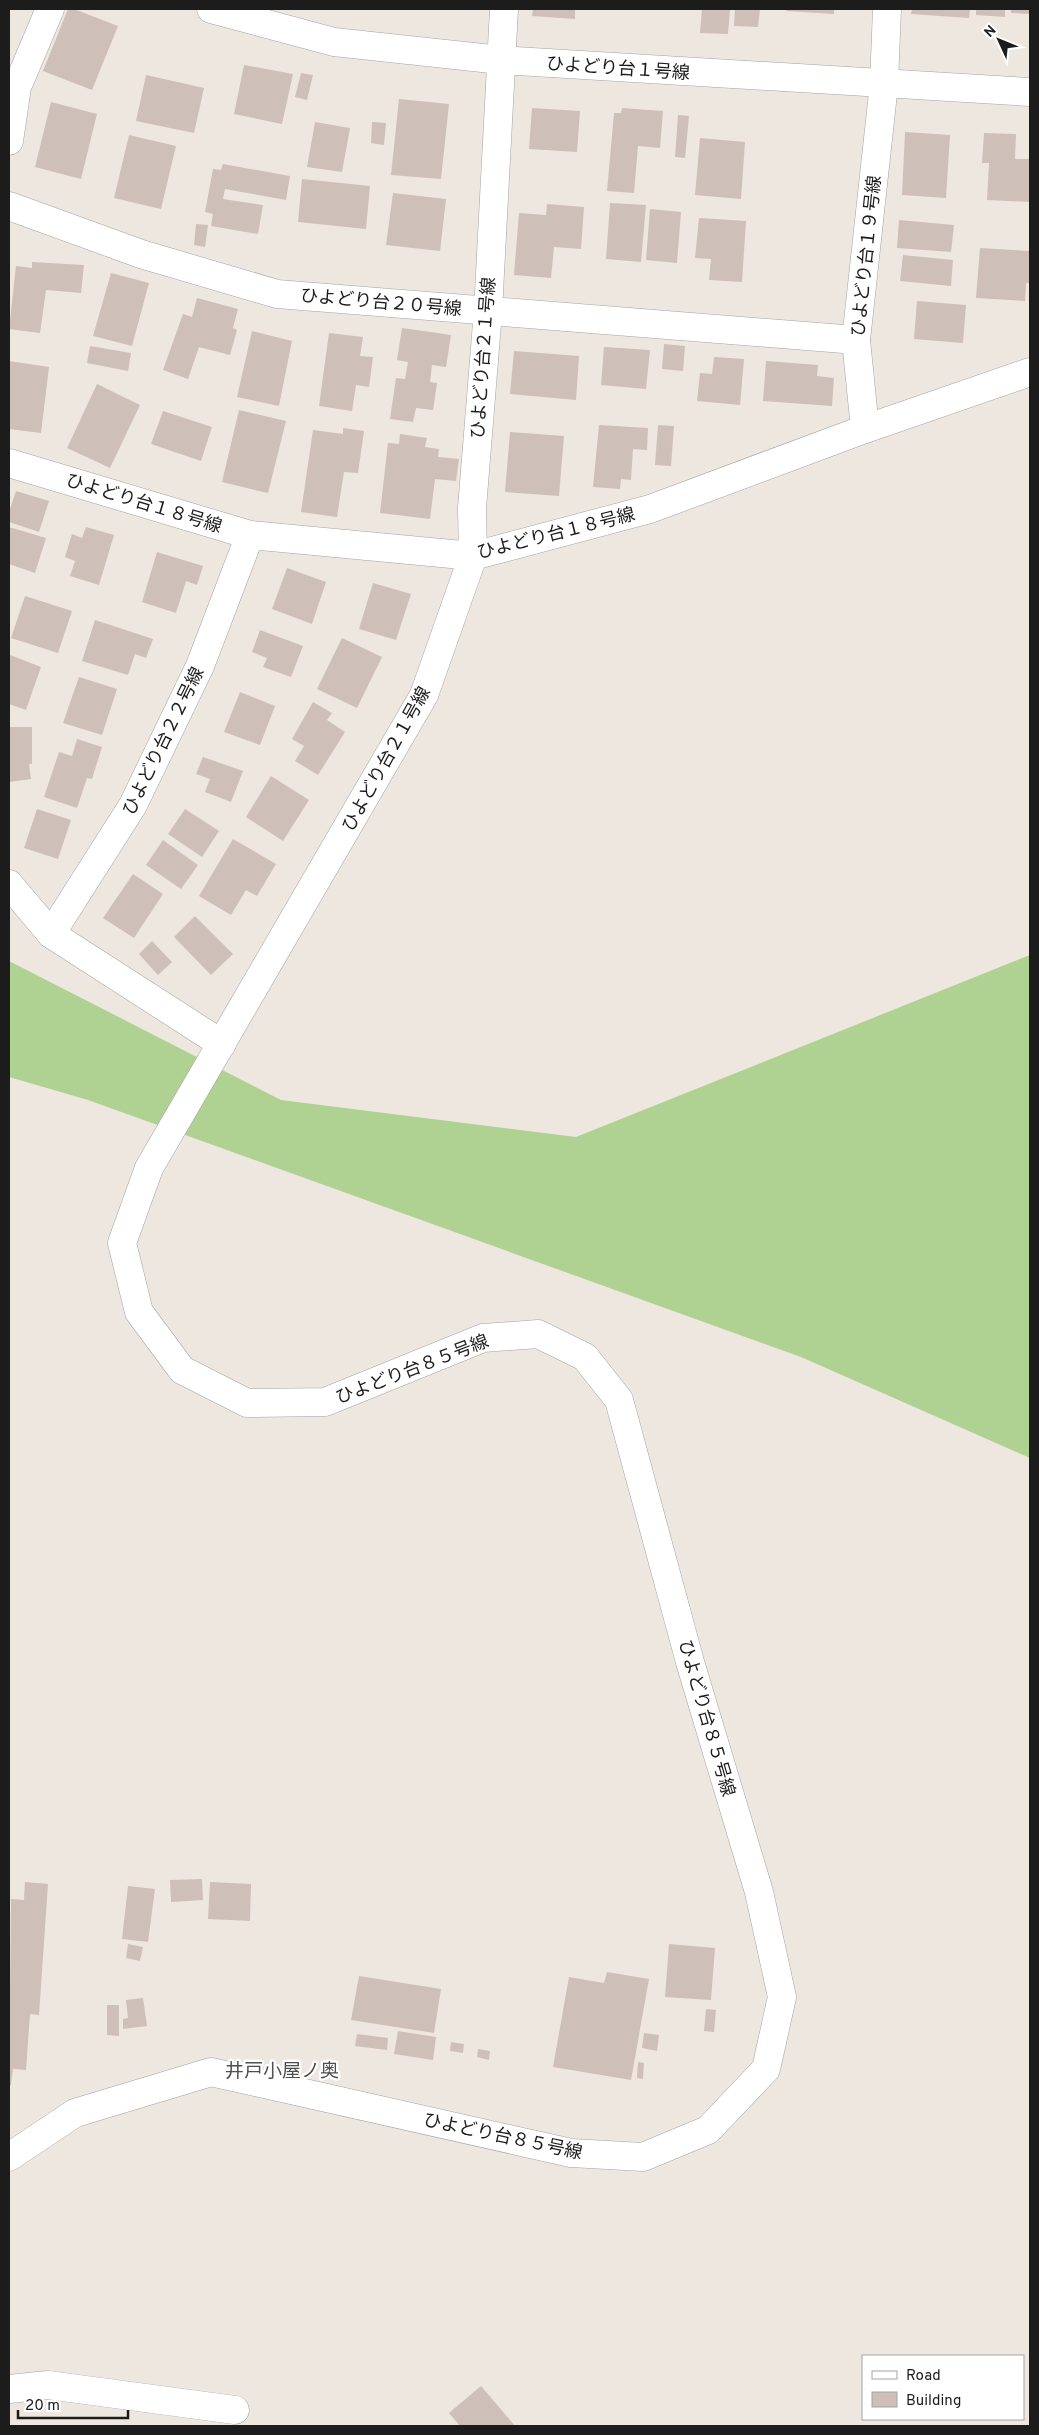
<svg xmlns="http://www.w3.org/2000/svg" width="1039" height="2435" viewBox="0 0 1039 2435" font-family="Overpass,'Noto Sans JP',sans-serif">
<rect width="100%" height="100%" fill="#eee7e0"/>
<polygon fill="#afd191" points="1030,955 1030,1458 801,1357 88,1100 9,1077 9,961 281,1100 576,1137"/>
<g fill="#cebfb9">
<polygon points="68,9 74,9 118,26 92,90 43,71"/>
<polygon points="533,9 575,9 575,19 532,16"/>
<polygon points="702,9 730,9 728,34 700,33"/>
<polygon points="735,9 760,9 758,27 734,26"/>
<polygon points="787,9 834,9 834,14 786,11"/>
<polygon points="912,9 970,9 969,18 911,14"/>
<polygon points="976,9 1005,9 1005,17 976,15"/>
<polygon points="1011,9 1030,9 1030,14 1011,13"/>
<polygon points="244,65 293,74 282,124 234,114"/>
<polygon points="301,73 313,75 307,100 295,97"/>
<polygon points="146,75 204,88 194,133 136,121"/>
<polygon points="399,99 449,104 441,179 391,175"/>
<polygon points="51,102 97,114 81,179 35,167"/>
<polygon points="532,108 580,111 577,152 529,149"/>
<polygon points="622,108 663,111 660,148 638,146 634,193 607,191 614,113 621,113"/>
<polygon points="678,115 689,116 685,158 675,157"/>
<polygon points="315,122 350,128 342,172 307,167"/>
<polygon points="372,122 386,123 384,145 371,143"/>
<polygon points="905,132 950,135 946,198 902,195"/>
<polygon points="984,133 1016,134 1015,159 1030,159 1030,202 987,200 989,163 982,163"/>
<polygon points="129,135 176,146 161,209 114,198"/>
<polygon points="700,138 745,142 741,199 695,195"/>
<polygon points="223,164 290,176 286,200 225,189 223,199 263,205 258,234 211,226 213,214 205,212 213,169 221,170"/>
<polygon points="302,179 370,186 366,229 298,222"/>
<polygon points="393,193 446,199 440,251 386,245"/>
<polygon points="610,203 646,205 641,262 606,259"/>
<polygon points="547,204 584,207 581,249 554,247 551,278 514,275 519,213 546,215"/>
<polygon points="650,209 681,212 677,263 646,260"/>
<polygon points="699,218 746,221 742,282 709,280 711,259 695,258"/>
<polygon points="899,220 954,225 951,252 897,248"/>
<polygon points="196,224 208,225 205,247 194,245"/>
<polygon points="980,248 1030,251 1030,283 1026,283 1025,301 976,298"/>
<polygon points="903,255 953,260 951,286 900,281"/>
<polygon points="32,262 84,265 81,293 46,290 40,333 9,329 16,266 32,268"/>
<polygon points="111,273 149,283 132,346 93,336"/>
<polygon points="197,298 238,309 233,328 237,330 230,355 199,347 188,379 163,370 183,314 192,317"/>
<polygon points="917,301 966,305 963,343 914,339"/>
<polygon points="402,328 451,335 446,367 432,365 430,382 437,383 433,410 416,408 413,422 390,419 396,378 405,379 408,362 397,360"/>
<polygon points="252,331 292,341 279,406 237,397"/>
<polygon points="329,333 363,337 360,356 373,357 369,387 356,385 352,411 319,406"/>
<polygon points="664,344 685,346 683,371 662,369"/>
<polygon points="90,346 131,353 128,371 87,363"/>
<polygon points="604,347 650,350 646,389 601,385"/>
<polygon points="514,351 579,356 576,400 510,394"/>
<polygon points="714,357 744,359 740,405 697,401 700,373 712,374"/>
<polygon points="9,361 49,367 41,433 9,429"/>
<polygon points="766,361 818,365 817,376 834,378 832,406 763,401"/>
<polygon points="97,384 140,405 110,468 67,448"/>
<polygon points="239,410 286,421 268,493 222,482"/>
<polygon points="163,411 212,427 201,461 151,444"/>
<polygon points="599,425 648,428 647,450 633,449 631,480 621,479 620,489 593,487"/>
<polygon points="658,425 674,426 671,466 655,465"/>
<polygon points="343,428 364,431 358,473 344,472 337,517 301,512 313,430 343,434"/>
<polygon points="510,432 564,436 559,496 505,492"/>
<polygon points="400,434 427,438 425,447 439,449 438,457 459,459 456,481 435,479 430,519 380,513 388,443 399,444"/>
<polygon points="16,491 49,501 39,532 9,522 9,512"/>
<polygon points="9,527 46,538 35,573 9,564"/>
<polygon points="86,527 114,535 99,585 70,576 75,561 65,557 72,534 82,538"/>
<polygon points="157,552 203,566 197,585 186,581 176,613 142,602"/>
<polygon points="287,568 326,582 312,624 272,609"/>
<polygon points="373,583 411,594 396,640 359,629"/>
<polygon points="25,596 72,611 58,653 11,638"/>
<polygon points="95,620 153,639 146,658 135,654 128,675 82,661"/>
<polygon points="260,630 303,646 291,677 263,667 267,658 252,652"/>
<polygon points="342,638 382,657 357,708 317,689"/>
<polygon points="10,655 41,667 26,710 9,704"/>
<polygon points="79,677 117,689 102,735 63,723"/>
<polygon points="240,692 275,706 260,745 224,732"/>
<polygon points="313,702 332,713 327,720 345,732 318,775 295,761 304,746 292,739"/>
<polygon points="9,727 32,727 32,764 29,764 31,779 9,782"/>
<polygon points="77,739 102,747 92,779 87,778 77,808 44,797 59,752 72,756"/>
<polygon points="203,757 243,771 231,802 205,792 210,779 196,774"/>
<polygon points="271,776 309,800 283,841 246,817"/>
<polygon points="37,809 71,820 58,859 24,848"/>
<polygon points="185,809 219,831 202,857 168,834"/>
<polygon points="233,839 276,864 257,896 246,890 231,915 199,896"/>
<polygon points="163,840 198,865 181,889 146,865"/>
<polygon points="133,874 163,894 134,938 103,918"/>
<polygon points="195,916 233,954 211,975 174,937"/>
<polygon points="152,941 172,962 158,975 139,954"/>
<polygon points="202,1879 203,1900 171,1902 170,1880"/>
<polygon points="25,1882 48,1884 39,2015 30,2014 26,2070 13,2069 11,2085 9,2085 11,1899 24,1900"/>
<polygon points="210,1882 251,1884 250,1921 208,1919"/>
<polygon points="128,1886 155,1889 148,1942 122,1939"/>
<polygon points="128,1944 143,1947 140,1961 126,1958"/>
<polygon points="669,1944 715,1948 711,2000 665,1997"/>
<polygon points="607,1972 649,1979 631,2080 553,2067 569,1977 604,1983"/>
<polygon points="359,1976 441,1989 434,2033 351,2020"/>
<polygon points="143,1998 147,2026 123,2029 123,2019 128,2018 126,2000"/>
<polygon points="107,2005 119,2005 119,2036 107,2035"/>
<polygon points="706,2009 716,2010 714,2032 704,2031"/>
<polygon points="398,2031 436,2037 433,2060 394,2054"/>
<polygon points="644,2033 659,2035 657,2051 642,2048"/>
<polygon points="357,2034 388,2038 387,2050 355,2046"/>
<polygon points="451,2042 464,2044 463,2053 450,2051"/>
<polygon points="478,2049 490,2051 489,2060 477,2057"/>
<polygon points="638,2062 644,2063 643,2079 637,2078"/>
<polygon points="481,2386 515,2426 460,2426 449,2413"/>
</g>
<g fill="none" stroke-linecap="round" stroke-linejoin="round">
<g stroke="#a3a3a3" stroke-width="29">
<g id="minor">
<polyline points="9,141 17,87 50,9"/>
<polyline points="9,206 141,254 277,294 856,340"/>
<polyline points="865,429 856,340 884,84 887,9"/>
<polyline points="9,463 250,535 473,556 650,509 865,429 1030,372"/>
<polyline points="9,884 51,934 222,1044"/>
<polyline points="51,934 133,805 200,666 250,535"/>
<polyline points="9,2157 75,2113 211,2072 571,2153 643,2157 708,2130 766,2069 782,1997 759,1892 690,1662 619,1400 585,1357 538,1334 483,1338 325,1402 247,1403 182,1370 139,1312 122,1243 149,1168 424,695 473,556 472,508 488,311 504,9"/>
<polyline points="9,2389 48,2385 235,2410"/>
</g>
</g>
<g stroke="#a3a3a3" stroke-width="29">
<polyline id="tertiary" points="211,9 334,42 501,60 1030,92"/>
</g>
<use href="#minor" stroke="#fff" stroke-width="28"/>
<use href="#tertiary" stroke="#fff" stroke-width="28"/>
</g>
<g text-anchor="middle" stroke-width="4.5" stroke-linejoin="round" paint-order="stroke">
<g font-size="18" fill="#1c1c1c" stroke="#fff">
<text transform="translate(618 68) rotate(4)" y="6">ひよどり台１号線</text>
<text transform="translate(866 256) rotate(-84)" y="6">ひよどり台１９号線</text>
<text transform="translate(381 302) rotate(5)" y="6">ひよどり台２０号線</text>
<text transform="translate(483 358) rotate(-86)" y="6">ひよどり台２１号線</text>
<text transform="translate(144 503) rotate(17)" y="6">ひよどり台１８号線</text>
<text transform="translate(556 533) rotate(-14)" y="6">ひよどり台１８号線</text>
<text transform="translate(163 741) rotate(-64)" y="6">ひよどり台２２号線</text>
<text transform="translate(386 759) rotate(-61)" y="6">ひよどり台２１号線</text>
<text transform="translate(412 1369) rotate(-21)" y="6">ひよどり台８５号線</text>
<text transform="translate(707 1718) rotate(74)" y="6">ひよどり台８５号線</text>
<text transform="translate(503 2136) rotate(12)" y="6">ひよどり台８５号線</text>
</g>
<g font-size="19" fill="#4f4f4f" stroke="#fff">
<text x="282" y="2077">井戸小屋ノ奥</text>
</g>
</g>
<rect width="1039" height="2435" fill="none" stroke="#1c1c1c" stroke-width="20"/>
<rect x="862" y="2355" width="162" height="65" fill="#ffffff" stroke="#a4a4a4"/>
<rect x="872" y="2371" width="25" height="8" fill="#ffffff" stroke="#a4a4a4"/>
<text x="906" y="2380" font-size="15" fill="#1c1c1c">Road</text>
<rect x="872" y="2392" width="25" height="15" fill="#cebfb9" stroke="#a4a4a4"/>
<text x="906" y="2405" font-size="15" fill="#1c1c1c">Building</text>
<g transform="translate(999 40) rotate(314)" stroke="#ffffff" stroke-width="4" paint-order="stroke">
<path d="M0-4L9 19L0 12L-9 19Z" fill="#1c1c1c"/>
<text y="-8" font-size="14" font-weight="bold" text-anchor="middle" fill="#1c1c1c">N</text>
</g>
<path d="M18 2410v8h110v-8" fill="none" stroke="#1c1c1c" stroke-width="2.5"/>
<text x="25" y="2410" font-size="15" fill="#1c1c1c" stroke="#ffffff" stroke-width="4" paint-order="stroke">20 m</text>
</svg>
